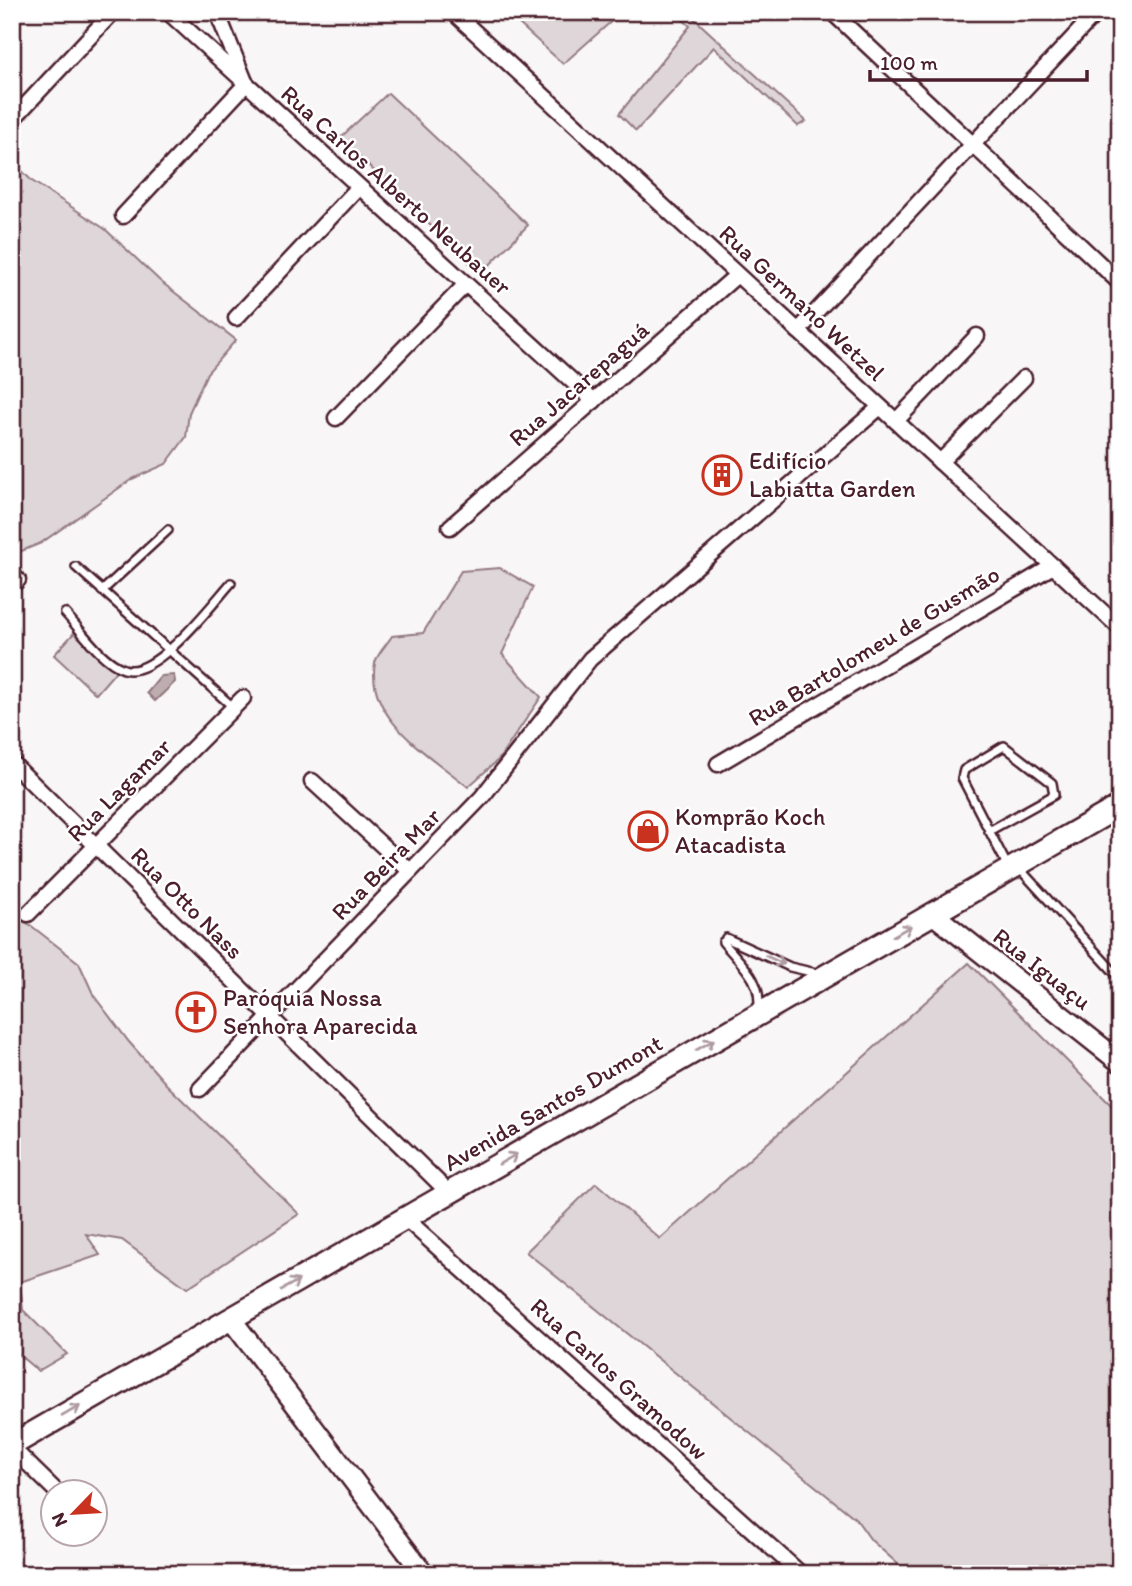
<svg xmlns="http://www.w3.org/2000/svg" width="1132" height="1586" viewBox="0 0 1132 1586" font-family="Itim,sans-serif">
<rect width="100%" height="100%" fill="#f8f6f7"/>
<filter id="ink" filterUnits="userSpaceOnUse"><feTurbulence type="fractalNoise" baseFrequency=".0143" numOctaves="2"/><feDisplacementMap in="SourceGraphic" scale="14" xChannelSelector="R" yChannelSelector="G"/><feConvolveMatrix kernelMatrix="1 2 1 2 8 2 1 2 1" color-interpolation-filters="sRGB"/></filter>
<g filter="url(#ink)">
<g fill="#ded6d9" stroke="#947a82" stroke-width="2">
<polygon points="506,12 622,12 563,64"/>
<polygon points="674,12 687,12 806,121 798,126 714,47 636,131 619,114 690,26"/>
<polygon points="388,93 528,225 481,274 340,138"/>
<polygon points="12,161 32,181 105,229 160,281 236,340 207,373 189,413 186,437 166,464 132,479 41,543 12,555"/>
<path d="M 500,568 L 533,587 L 502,654 L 541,697 L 499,759 L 468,787 C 431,756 365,719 375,663 C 377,654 387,644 392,636 L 423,633 L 461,571 Z"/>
<polygon points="74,633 116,671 96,694 54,655"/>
<polygon points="12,916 29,924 79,963 94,996 129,1042 167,1085 299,1214 187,1288 122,1240 86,1234 100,1255 20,1282 23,1310 67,1354 38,1371 12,1349"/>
<polygon points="969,963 1120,1114 1120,1574 909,1574 871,1540 856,1519 526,1252 596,1183 660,1239"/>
</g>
<polygon fill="#bdadb0" stroke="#8f747b" stroke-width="2" points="161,676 174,675 175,682 155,701 147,693"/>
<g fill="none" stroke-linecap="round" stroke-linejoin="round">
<g stroke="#4a1f2b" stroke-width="12">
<g id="lane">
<polyline points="76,567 233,707"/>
<polyline points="102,591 168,530"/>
<path d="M 65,613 C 81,630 101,661 124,669 C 155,680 212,604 231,583"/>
<polyline points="989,831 1054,795 1052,783 1004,746 964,770 962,778 1009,869"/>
<polyline points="1019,868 1114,972"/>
<polyline points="726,938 790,967 820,974"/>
<path d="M 723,942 C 741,964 764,981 758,1011"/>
</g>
</g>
<g stroke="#4a1f2b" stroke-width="19">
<g id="street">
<polyline points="168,12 594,401"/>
<polyline points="453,12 1120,628"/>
<polyline points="832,12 1120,283"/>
<polyline points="12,120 113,12"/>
<polyline points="123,216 246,84 217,12"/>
<polyline points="236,318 359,187"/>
<polyline points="798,331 1097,12"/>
<polyline points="336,418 466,284"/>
<polyline points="896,421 977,336"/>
<polyline points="940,462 1024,378"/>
<polyline points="450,527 737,275"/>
<polyline points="12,585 18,580"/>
<polyline points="12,763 449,1193"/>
<polyline points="718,764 1053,566"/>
<polyline points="312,781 410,871"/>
<polyline points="28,914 243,698"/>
<polyline points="200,1089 482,797 590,659 880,407"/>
<polyline points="405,1218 801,1574"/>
<polyline points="12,1448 57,1492"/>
</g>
</g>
<g stroke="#4a1f2b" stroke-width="24">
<g id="secondary">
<polyline points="933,914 1120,1062"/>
<polyline points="231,1319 424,1574"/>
</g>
</g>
<g stroke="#4a1f2b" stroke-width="26">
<polyline id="primary" points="12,1445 1120,806"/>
</g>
<use href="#lane" stroke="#fff" stroke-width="7"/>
<use href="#street" stroke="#fff" stroke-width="14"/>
<use href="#secondary" stroke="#fff" stroke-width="19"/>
<use href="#primary" stroke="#fff" stroke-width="21"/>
</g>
<defs><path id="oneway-shaft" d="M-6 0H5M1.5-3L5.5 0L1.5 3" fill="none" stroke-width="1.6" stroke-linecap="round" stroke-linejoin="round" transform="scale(1.75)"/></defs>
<g stroke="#ae9aa0">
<use href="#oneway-shaft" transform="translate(902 931) rotate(-30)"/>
<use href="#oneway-shaft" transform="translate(775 960) rotate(24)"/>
<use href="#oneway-shaft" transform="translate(705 1045) rotate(-30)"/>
<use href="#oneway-shaft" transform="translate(508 1159) rotate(-30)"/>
<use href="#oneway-shaft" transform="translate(290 1285) rotate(-30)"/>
<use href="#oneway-shaft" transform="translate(71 1411) rotate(-30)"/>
</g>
</g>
<defs>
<g id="building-ring" transform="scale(2.0125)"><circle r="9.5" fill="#fff" stroke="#c8321e" stroke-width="1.5"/><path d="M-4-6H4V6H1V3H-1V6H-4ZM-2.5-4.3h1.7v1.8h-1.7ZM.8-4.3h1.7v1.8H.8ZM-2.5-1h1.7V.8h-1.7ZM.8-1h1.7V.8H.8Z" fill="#c8321e"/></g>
<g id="shop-ring" transform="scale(2.0125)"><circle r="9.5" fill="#fff" stroke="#c8321e" stroke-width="1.5"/><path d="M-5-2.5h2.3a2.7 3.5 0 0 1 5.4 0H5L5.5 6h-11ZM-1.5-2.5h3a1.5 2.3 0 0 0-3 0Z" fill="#c8321e"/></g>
<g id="church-ring" transform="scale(2.0125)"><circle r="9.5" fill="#fff" stroke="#c8321e" stroke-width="1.5"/><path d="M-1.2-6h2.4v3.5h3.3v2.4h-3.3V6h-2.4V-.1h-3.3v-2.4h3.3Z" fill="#c8321e"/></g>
</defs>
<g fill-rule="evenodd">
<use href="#building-ring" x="722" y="475"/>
<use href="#shop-ring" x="648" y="831"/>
<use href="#church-ring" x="196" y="1012"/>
</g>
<g text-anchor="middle" stroke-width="5" stroke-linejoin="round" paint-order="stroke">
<g font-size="24" fill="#4a1f2b" stroke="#fff">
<text transform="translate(396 190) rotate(42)" y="8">Rua Carlos Alberto Neubauer</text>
<text transform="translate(802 303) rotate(43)" y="8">Rua Germano Wetzel</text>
<text transform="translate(579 384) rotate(-41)" y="8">Rua Jacarepaguá</text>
<text transform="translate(874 646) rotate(-31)" y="8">Rua Bartolomeu de Gusmão</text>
<text transform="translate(119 790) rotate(-45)" y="8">Rua Lagamar</text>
<text transform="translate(386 864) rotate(-46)" y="8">Rua Beira Mar</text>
<text transform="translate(187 903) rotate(45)" y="8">Rua Otto Nass</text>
<text transform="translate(1042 969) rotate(38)" y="8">Rua Iguaçu</text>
<text transform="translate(553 1103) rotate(-30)" y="8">Avenida Santos Dumont</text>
<text transform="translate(619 1379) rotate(42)" y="8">Rua Carlos Gramodow</text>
</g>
<g font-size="24" fill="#4a1f2b" stroke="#fff" text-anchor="start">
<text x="749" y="469">Edifício<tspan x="749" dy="28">Labiatta Garden</tspan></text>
<text x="675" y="825">Komprão Koch<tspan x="675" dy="28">Atacadista</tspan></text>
<text x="223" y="1006">Paróquia Nossa<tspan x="223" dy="28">Senhora Aparecida</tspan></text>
</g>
</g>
<rect width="1132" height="1586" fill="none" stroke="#fff" stroke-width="42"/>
<rect x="21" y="21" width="1090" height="1544" fill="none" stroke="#4a1f2b" stroke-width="2.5" filter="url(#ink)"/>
<g transform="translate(74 1513) rotate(245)"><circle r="33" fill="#ffffff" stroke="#b7a5aa" stroke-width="2"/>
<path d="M0-5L12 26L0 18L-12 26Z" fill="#c8321e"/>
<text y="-10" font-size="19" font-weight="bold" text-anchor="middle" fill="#4a1f2b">N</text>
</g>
<path d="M870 70v10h217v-10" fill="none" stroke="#4a1f2b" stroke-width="3.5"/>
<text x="880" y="70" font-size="21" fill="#4a1f2b" stroke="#ffffff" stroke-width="5" paint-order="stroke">100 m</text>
</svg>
